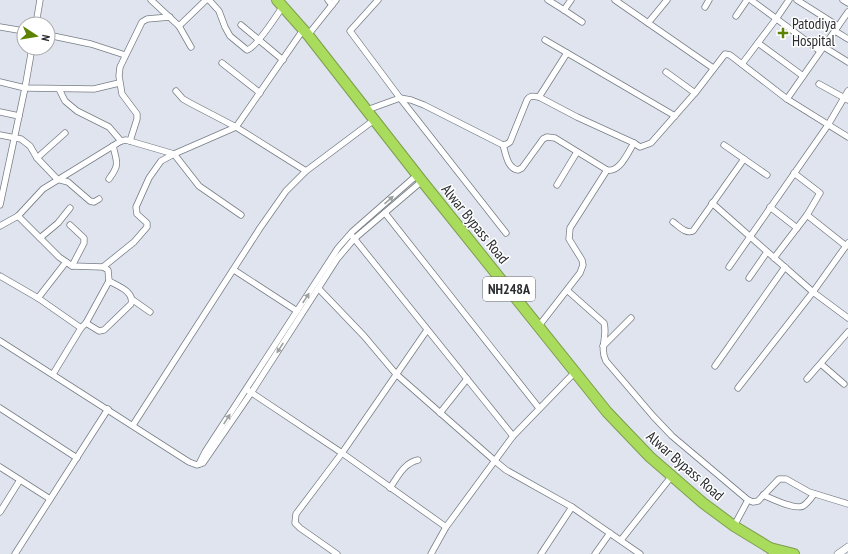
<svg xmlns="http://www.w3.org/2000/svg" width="848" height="554" viewBox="0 0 848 554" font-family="'PT Sans Narrow',sans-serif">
<rect width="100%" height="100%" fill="#dfe4ee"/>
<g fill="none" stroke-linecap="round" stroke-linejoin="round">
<g stroke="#787e86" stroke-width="7">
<g id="street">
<polyline points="151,0 179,26 191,47"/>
<path d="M 209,0 L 219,11 L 225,27 L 230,36 L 247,50 C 256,48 277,15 283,6"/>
<polyline points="328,0 332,5"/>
<polyline points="378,0 350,31 400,98 506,233"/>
<polyline points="548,0 564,10 571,0"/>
<polyline points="615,0 713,68"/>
<polyline points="751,0 820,51"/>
<polyline points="797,0 838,26"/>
<polyline points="843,0 848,3"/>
<polyline points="705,7 709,0"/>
<polyline points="564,10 582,22"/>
<polyline points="736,16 747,0"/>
<polyline points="648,23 667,0"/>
<polyline points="36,24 40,0"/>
<polyline points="241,25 283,60"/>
<polyline points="179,26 206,0"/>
<polyline points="0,27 24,31"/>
<polyline points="835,31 848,39"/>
<polyline points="48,35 91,44 125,55"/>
<polyline points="308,35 336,0"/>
<polyline points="545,40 675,116"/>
<polyline points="758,43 803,76"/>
<polyline points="824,47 848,62"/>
<polyline points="222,63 260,93"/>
<polyline points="742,64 776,19 789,0"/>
<polyline points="666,72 695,93"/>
<polyline points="0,82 25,88 94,89 119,83"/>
<polyline points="819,84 848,100"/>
<polyline points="59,89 65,101 77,111 109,127 121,141"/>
<polyline points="176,91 183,99 190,103 236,127 306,171"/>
<polyline points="539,97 567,53"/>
<polyline points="787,99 848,12"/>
<path d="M 367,110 L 400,98 L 411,100 L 424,105 L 503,145 L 507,144 L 510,142 L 527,100 C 530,95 533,96 539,97 L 577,117 L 634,143"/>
<polyline points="0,112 19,116"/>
<polyline points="0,135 21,139 30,146 37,158 57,179 68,182 90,201 94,202 99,199"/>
<polyline points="130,141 137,119 137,114 122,94 119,76 120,67 142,22 147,19 170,17"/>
<path d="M 503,145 C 506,154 507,168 518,170 L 522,168 L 543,139 L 547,137 L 555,138 L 607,170"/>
<polyline points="724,145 767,175"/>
<polyline points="37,158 65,133"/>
<path d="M 109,179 C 120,164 117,163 113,146"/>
<polyline points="557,185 577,152"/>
<polyline points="712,203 813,292 848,318"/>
<polyline points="0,205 25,88 32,48"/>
<polyline points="770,207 797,228"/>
<polyline points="385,213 539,408"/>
<polyline points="807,215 846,246"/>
<polyline points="18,216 59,257 72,266 103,267 134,242 147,227 147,223 137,214 136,207 149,178 161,161 174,154 236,127 303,30"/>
<path d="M 673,222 C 679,226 685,234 693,231 L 744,159"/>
<polyline points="70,225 84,238 84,243 72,266"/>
<polyline points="0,226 18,216 43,189 121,141 126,140 174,154 199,186 241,215"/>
<polyline points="353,237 513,436"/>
<polyline points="40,238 58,223 70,208"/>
<polyline points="774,258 807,215 820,193 794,173"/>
<polyline points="729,267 828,125 848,91"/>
<polyline points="234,270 297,311"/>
<polyline points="0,276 38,298 81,328"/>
<polyline points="749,278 767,252"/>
<polyline points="319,289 364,336 396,374 495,461 506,470 572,507 640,554"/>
<path d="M 568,291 L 604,323 C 608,337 599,347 606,361 L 653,416 L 672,436 L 748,500 L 734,526"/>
<polyline points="38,298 66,262"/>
<polyline points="133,300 150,312"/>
<path d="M 86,323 L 99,331 L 104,330 L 131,304 C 135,292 118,286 109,281"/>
<path d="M 538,327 L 580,273 L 583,265 L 582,260 L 569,239 L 570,228 L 607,170 C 620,173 628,152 634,143 L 640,147 L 651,143 L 695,93 L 725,54 L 730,55 L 787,99 L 848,137"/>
<polyline points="0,341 189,462 197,465 203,463 251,393 337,259 354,239 422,181"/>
<polyline points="603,346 631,318"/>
<polyline points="821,364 844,384"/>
<polyline points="715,366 785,267"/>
<polyline points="53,374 81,328 86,323 109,281 108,270 103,267"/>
<polyline points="807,379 848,332"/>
<polyline points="738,388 813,292 848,243"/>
<polyline points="249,391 342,453 446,527"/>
<polyline points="0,408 77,458"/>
<polyline points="440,413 467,379"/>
<polyline points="133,425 260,228 286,191 306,171 374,120"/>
<polyline points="199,464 205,452 338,248 352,232 417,175"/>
<polyline points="0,467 50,499"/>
<path d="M 390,488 C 398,476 404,463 418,460"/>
<path d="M 763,495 C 772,499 795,510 803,506 C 808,503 811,498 814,494"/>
<polyline points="748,500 753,502 758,501 779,479 786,479 809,492 848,504"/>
<polyline points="0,512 20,480"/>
<polyline points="621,540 671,477"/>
<polyline points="15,554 108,409"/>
<polyline points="337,554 300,528 295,523 296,514 342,453 427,330"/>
<polyline points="431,554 446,527 513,436 575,372"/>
<polyline points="541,554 572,507"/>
<polyline points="595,554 610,533"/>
</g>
</g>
<g stroke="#787e86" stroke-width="8">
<polyline id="secondary" points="838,554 848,547"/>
</g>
<g stroke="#7d9e4d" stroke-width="12">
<g id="highway">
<polyline points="277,0 308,35 422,181 607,412 650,457 703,503 734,526 770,548 777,554"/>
<polyline points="770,548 794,554"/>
</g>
</g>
<use href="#street" stroke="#fff" stroke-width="5.5"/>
<use href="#secondary" stroke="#fff" stroke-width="7"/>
<use href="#highway" stroke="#a9db5c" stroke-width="10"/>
</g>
<defs><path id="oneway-solid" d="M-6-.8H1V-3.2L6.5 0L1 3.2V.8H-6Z"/></defs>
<g fill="#9fa0a2">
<use href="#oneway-solid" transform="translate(389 200) rotate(-41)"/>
<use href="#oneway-solid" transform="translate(306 298) rotate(-57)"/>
<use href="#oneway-solid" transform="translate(280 348) rotate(123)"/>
<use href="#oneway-solid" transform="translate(227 419) rotate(-57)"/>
</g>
<path fill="#5b8201" stroke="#fff" stroke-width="1.5" d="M781 27h4v4h4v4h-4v4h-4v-4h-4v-4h4z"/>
<g text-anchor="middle" stroke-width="3" stroke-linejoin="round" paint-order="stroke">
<rect fill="#fff" stroke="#6a6b6e" stroke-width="1" x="483" y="277" width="52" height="24" rx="3"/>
<g font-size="14" font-weight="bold" fill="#2a2c30">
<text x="509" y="294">NH248A</text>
</g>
<g font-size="15" fill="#2a2c30" stroke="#fff" text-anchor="start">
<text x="792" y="29">Patodiya<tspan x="792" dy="17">Hospital</tspan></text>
</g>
<g font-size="15" fill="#2a2c30" stroke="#fff">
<text transform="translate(475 224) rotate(51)" y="5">Alwar Bypass Road</text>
<text transform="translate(685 466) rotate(41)" y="5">Alwar Bypass Road</text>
</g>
</g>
<g transform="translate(36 36) rotate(102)"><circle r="19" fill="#ffffff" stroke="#aaabac"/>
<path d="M0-3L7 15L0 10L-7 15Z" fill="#5b8201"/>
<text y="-6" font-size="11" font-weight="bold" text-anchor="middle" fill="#2a2c30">N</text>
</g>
</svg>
